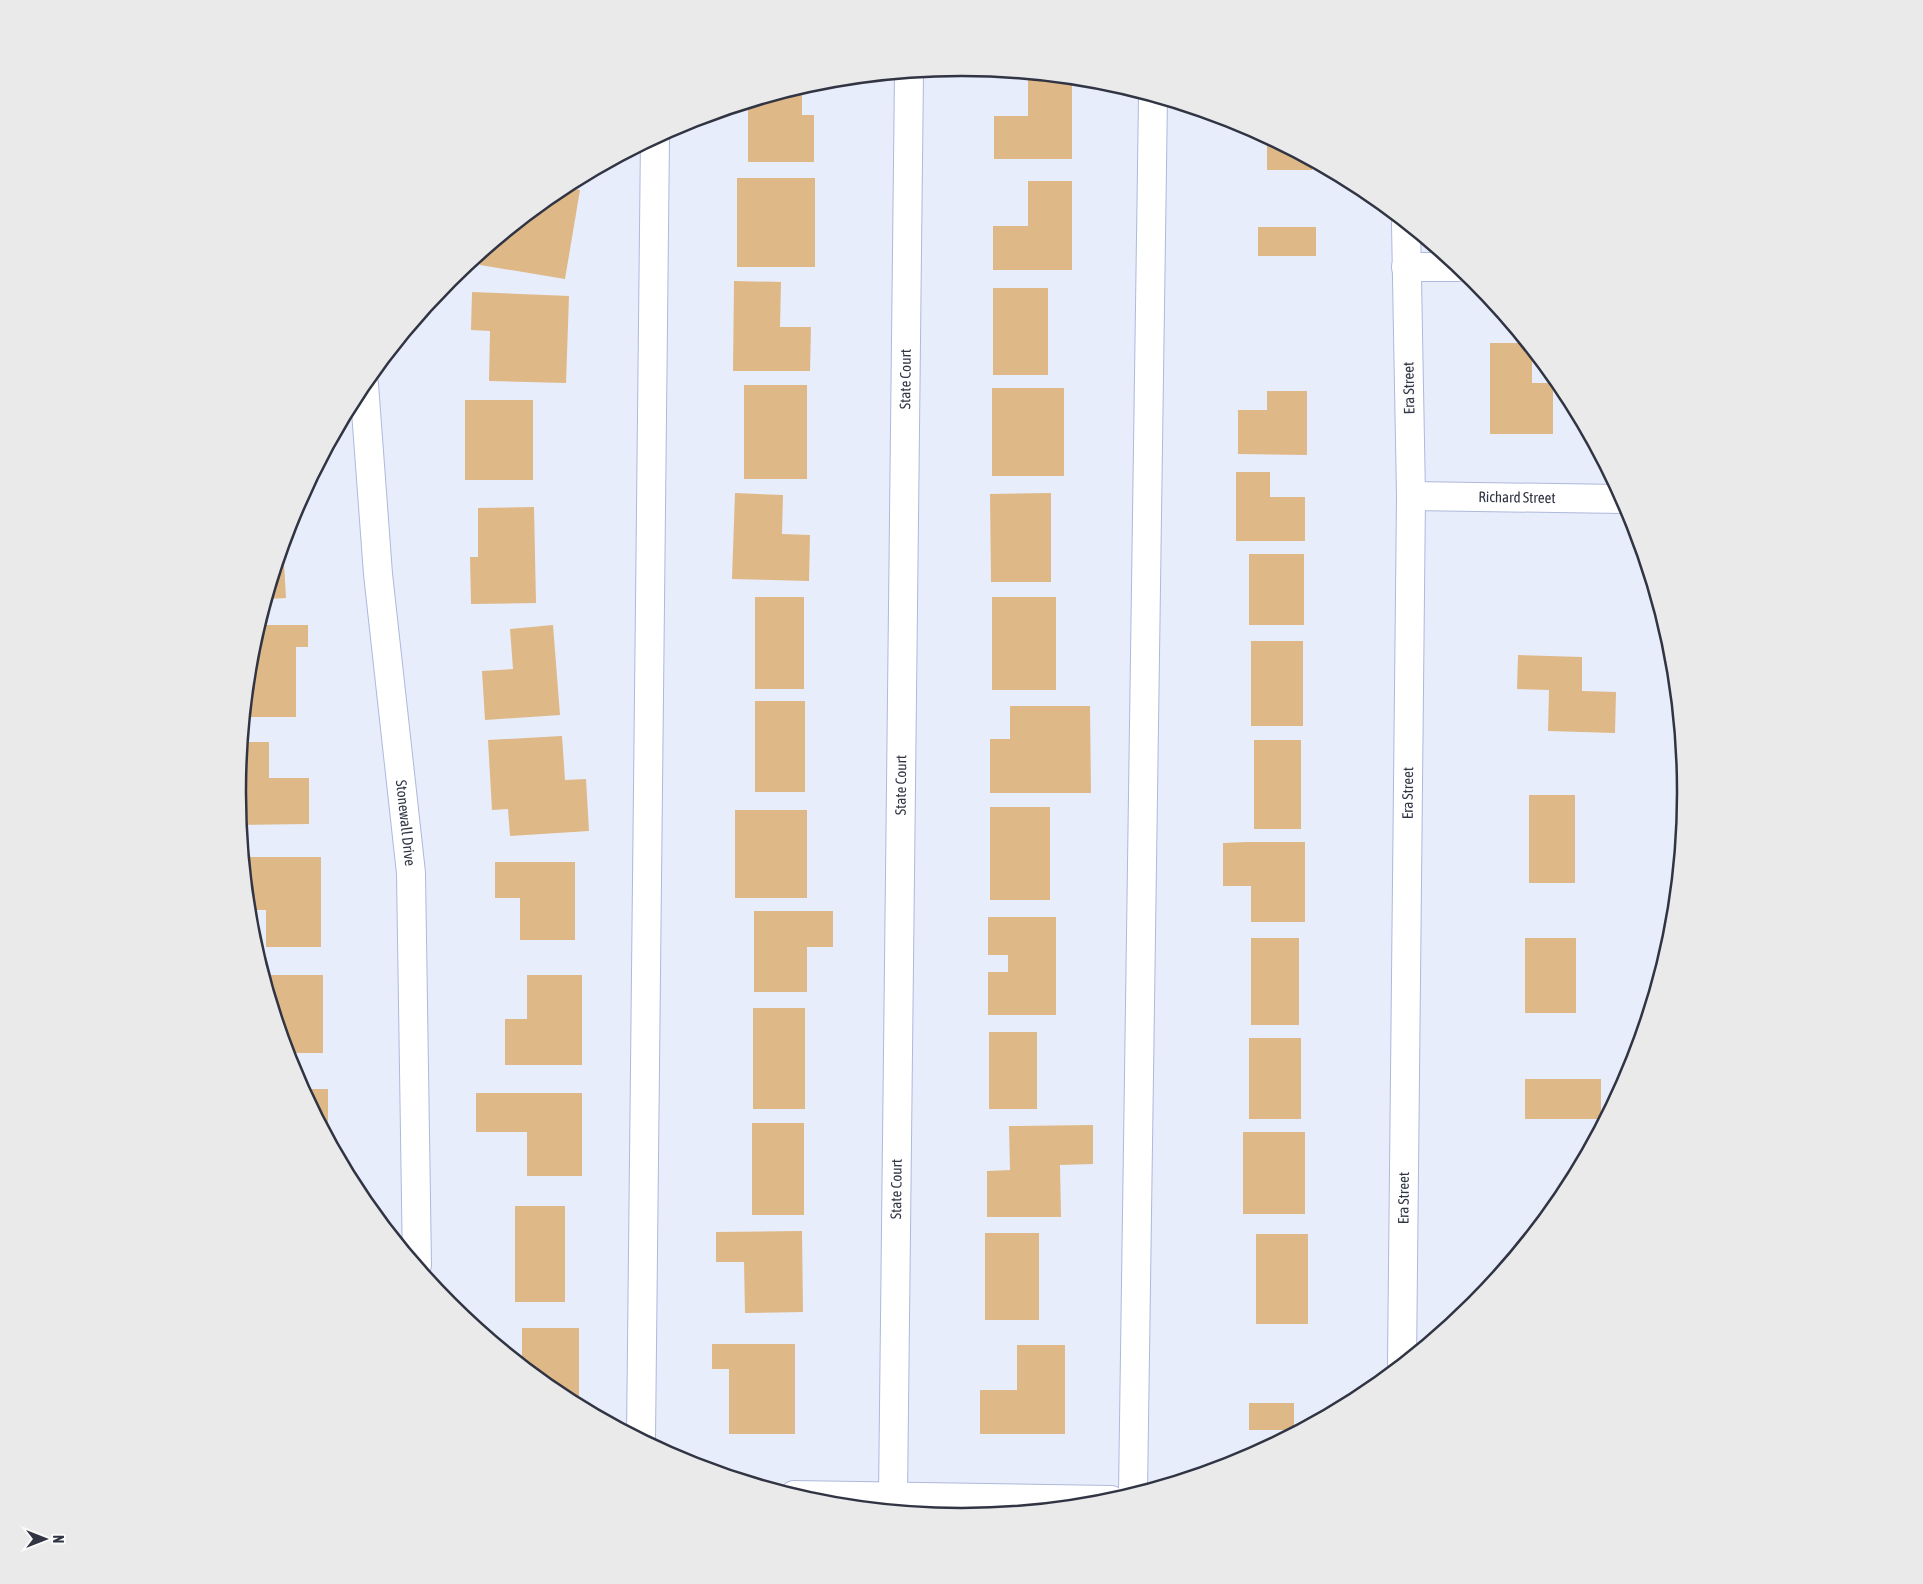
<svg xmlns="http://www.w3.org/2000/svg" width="1923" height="1584" viewBox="0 0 1923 1584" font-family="'Asap Condensed',sans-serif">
<rect width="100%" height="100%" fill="#e8edfb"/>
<g fill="#dfb887">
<polygon points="1028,74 1072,78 1072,159 994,159 994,116 1028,116"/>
<polygon points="802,87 802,115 814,115 814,162 748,162 748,103"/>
<polygon points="1267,137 1312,162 1312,170 1267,170"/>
<rect x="737" y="178" width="78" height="89"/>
<polygon points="1028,181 1072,181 1072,270 993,270 993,226 1028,226"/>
<polygon points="564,187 580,190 565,279 480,265 482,253"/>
<rect x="1258" y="227" width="58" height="29"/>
<polygon points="734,281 781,282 780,327 811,327 810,371 733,371"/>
<rect x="993" y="288" width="55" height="87"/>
<polygon points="472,292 569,296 566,383 489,381 490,331 471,330"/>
<polygon points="1490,343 1525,343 1532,351 1532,383 1553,383 1553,434 1490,434"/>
<rect x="744" y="385" width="63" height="94"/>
<rect x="992" y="388" width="72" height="88"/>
<polygon points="1267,391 1307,391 1307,455 1238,454 1238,410 1267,410"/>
<rect x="465" y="400" width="68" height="80"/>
<polygon points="1581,422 1582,424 1588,435 1581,435"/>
<polygon points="1236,472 1270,472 1270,497 1305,497 1305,541 1236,541"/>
<polygon points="735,493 783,495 782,534 810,535 809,581 732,579"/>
<polygon points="1051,493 1051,582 991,582 990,494"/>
<polygon points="534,507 536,603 471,604 470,557 478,557 478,508"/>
<polygon points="283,546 286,598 267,599"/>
<rect x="1249" y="554" width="55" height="71"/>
<rect x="755" y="597" width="49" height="92"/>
<rect x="992" y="597" width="64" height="93"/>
<polygon points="259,625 308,625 308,647 296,647 296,717 244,717 251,650"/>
<polygon points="553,625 560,715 485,720 482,671 513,669 510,629"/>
<rect x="1251" y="641" width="52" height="85"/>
<polygon points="1518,655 1582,657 1582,691 1616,692 1615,733 1548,731 1549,690 1517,689"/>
<rect x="755" y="701" width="50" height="91"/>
<polygon points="1010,706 1090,706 1091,793 990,793 990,739 1010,739"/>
<polygon points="562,736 565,780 586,779 589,831 510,836 508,809 492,810 488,740"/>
<rect x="1254" y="740" width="47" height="89"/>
<polygon points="242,742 269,742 269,778 309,778 309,824 240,825 237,792"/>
<rect x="1529" y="795" width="46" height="88"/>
<rect x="990" y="807" width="60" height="93"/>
<rect x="735" y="810" width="72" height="88"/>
<polygon points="1247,842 1305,842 1305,922 1251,922 1251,886 1223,886 1223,843"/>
<polygon points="243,857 321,857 321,947 266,947 266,910 249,910"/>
<polygon points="495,862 575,862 575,940 520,940 520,898 495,898"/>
<polygon points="754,911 833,911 833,947 807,947 807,992 754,992"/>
<polygon points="988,917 1056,917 1056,1015 988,1015 988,972 1008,972 1008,955 988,955"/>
<rect x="1251" y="938" width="48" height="87"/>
<rect x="1525" y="938" width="51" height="75"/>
<polygon points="264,975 323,975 323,1053 287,1053"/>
<polygon points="527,975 582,975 582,1065 505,1065 505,1019 527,1019"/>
<rect x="753" y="1008" width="52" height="101"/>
<rect x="989" y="1032" width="48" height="77"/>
<rect x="1249" y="1038" width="52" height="81"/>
<rect x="1525" y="1079" width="76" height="40"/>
<polygon points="303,1089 328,1089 328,1123 321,1123"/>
<polygon points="476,1093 582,1093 582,1176 527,1176 527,1132 476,1132"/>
<rect x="752" y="1123" width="52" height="92"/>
<polygon points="1093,1125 1093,1164 1060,1165 1061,1217 987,1217 987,1171 1010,1170 1009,1126"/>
<rect x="1243" y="1132" width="62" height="82"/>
<rect x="515" y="1206" width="50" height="96"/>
<polygon points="802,1231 803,1312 745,1313 744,1262 716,1262 716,1232"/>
<rect x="985" y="1233" width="54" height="87"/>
<rect x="1256" y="1234" width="52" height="90"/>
<polygon points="522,1328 579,1328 579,1405 559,1394 522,1364"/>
<polygon points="712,1344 795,1344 795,1434 729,1434 729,1369 712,1369"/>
<polygon points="1017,1345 1065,1345 1065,1434 980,1434 980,1390 1017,1390"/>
<rect x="1249" y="1403" width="45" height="27"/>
</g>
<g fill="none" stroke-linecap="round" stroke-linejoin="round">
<g stroke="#aeb9db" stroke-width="30">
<g id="minor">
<polyline points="1406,267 1458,267"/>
<path id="s1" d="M 364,384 L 378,574 L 411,873 L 417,1265"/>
<path id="s2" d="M 1411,496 L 1622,499"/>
<path id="s3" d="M 1402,1363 L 1411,496 L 1406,224"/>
<polyline points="641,1438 655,138"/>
<polyline points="1133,1493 1153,97"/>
<polyline points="794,1495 1111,1500"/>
<path id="s4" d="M 893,1497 L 909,73"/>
</g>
</g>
<use href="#minor" stroke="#fff" stroke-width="28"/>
</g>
<g text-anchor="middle" stroke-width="4" stroke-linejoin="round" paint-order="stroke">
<g font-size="15" fill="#313543" stroke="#fafafa">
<text dy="5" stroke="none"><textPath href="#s4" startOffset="1118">State Court</textPath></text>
<text transform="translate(1409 388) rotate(-91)" y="5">Era Street</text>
<text dy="5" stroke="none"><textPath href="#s2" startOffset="106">Richard Street</textPath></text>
<text dy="5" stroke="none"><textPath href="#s4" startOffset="712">State Court</textPath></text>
<text dy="5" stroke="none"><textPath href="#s3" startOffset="570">Era Street</textPath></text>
<text dy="5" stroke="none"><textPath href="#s1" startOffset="441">Stonewall Drive</textPath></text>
<text dy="5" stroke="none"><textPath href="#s4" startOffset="308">State Court</textPath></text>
<text dy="5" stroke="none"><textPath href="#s3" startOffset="165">Era Street</textPath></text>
</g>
</g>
<path d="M0 0H1923V1584H0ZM961 76H962A715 715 0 0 1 1677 791V793A715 715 0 0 1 962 1508H961A715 715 0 0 1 246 793V791A715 715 0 0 1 961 76Z" fill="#eaeaeb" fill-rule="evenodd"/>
<path fill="none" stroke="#313543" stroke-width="2.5" d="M961 76H962A715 715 0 0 1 1677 791V793A715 715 0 0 1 962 1508H961A715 715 0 0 1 246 793V791A715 715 0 0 1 961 76Z"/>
<g transform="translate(45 1539) rotate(90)" stroke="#fafafa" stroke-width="4" paint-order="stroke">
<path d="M0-4L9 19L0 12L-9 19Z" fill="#313543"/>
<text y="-8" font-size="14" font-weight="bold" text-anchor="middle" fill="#313543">N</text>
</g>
</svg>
